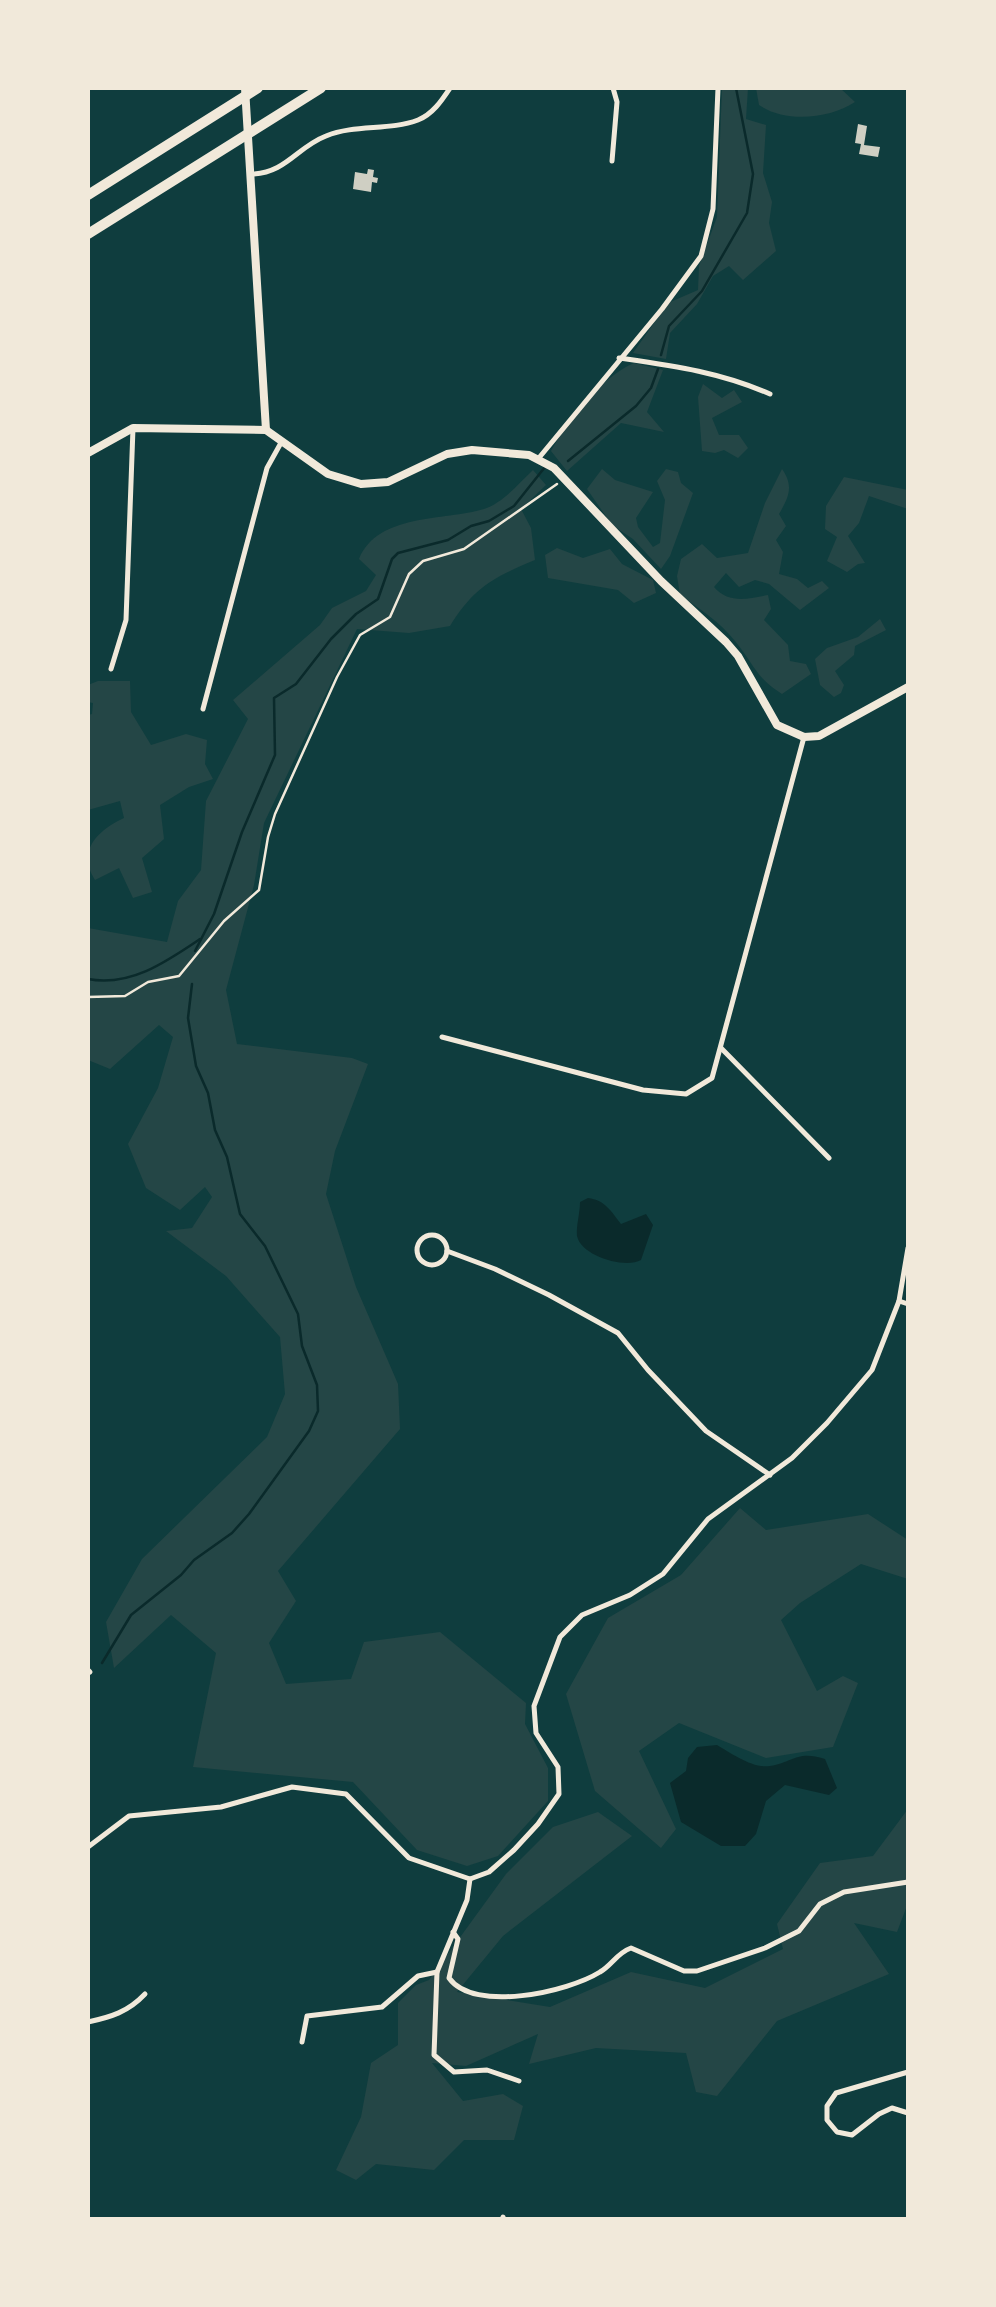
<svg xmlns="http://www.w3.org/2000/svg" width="996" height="2307" viewBox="0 0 996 2307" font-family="'Nunito Sans',sans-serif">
<rect width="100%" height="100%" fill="#0f3d3e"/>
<g fill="#244646">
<polygon points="722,88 748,88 746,119 766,125 763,173 772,202 769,223 776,251 743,280 729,266 713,276 697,304 670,333 666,359 633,353 668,303 698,290 699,266 717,217"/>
<path d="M 756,88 L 840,88 L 855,102 C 829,119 785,123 759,105 Z"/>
<path d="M 634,363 L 663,370 L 647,412 L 664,432 L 621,423 L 567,471 L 551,451 C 569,419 600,378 634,363 Z"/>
<polygon points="703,384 722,398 734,390 742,402 712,418 719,435 739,435 748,448 738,458 724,450 715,453 702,451 698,397"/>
<polygon points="602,469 615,480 653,492 636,518 638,527 653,547 660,543 665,500 657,481 666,469 678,472 681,483 693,493 670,556 661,569 633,539 612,525 587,489"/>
<path d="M 782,469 C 794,486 789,497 779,514 L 786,526 L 776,540 L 783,552 L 779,574 L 797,579 L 808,588 L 822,581 L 829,588 L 800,610 L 769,584 L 755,580 L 739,587 L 726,573 L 714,587 C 729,604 747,599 768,595 L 771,609 L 764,620 L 788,645 L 790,661 L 806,664 L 811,674 L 782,694 C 755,677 754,664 735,641 C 720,622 700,609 680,595 L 677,576 L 681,559 L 702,544 L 717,558 L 748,553 L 765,503 Z"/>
<path d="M 533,470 L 546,485 L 521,509 L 531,528 L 535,560 C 494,577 474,587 450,626 L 409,633 L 357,629 L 264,823 L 254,885 L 226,990 L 237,1044 L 352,1058 L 368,1064 L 335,1151 L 326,1194 L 356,1287 L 398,1384 L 400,1429 L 278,1571 L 296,1601 L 269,1643 L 286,1684 L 351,1679 L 364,1642 L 440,1632 L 526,1703 L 525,1724 L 548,1768 L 548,1801 L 498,1856 L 467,1866 L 417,1850 L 353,1782 L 193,1767 L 216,1653 L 171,1615 L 114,1668 L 106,1622 L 142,1559 L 267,1437 L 285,1394 L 280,1337 L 226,1276 L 166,1231 L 192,1228 L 212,1197 L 205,1187 L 180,1210 L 146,1188 L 128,1144 L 158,1088 L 173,1037 L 159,1025 L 110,1069 L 88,1060 L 88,928 L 167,942 L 178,901 L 201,870 L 206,801 L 248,719 L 233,700 L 320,625 L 332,608 L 366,591 L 376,575 L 359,559 C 378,513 444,521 484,509 C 503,503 519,483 533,470 Z"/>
<polygon points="844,477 908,490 908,509 869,496 859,523 848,536 865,563 858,564 847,572 827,561 837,537 825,529 826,506"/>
<polygon points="557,548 583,558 610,549 622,564 653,580 656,593 634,603 618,590 548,578 545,555"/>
<polygon points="880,619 886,630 855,646 854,655 835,671 844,685 841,693 834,697 820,685 815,659 827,648 858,637"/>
<path d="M 98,681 L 130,681 L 131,712 L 151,745 L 186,734 L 207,740 L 205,764 L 213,779 L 189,787 L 160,805 L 164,839 L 142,858 L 152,892 L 133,898 L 119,868 L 95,880 C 76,851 98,830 124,818 L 120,801 L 88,810 L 88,715 L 92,714 L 93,703 L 88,702 L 88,685 Z"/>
<polygon points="740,1508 766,1530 868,1514 908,1540 908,1579 861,1564 800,1603 781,1620 817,1691 843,1676 858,1683 833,1747 766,1758 679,1723 639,1751 676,1829 661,1848 595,1791 566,1694 608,1618 681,1575"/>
<polygon points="908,1809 908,1903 897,1932 854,1923 889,1974 777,2021 717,2096 696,2092 686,2053 596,2048 529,2064 538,2034 466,2066 432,2063 463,2101 503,2094 523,2106 514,2140 464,2140 434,2170 376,2164 356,2180 336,2170 361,2117 371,2063 398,2045 398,2003 416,1985 429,1980 506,1874 553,1827 598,1812 632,1836 503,1936 457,1992 550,2007 631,1972 705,1988 783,1949 777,1924 820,1863 873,1856"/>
</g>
<g fill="#0a2a2b">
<path d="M 588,1198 C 605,1200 611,1211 621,1224 L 646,1214 L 653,1225 L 641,1260 C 625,1269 581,1256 577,1236 C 576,1226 580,1213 580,1202 Z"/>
<path d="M 717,1745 C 731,1753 753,1769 770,1766 C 794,1762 797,1750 825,1759 L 837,1788 L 829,1795 L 785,1785 L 766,1801 L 756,1834 L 745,1846 L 721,1846 L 681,1822 L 670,1783 L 686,1771 L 688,1758 L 697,1747 Z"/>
</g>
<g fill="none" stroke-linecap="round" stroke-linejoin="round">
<g stroke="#0a2a2b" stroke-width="2.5">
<polyline points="661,355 669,326 702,291 747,213 753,174 736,88"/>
<polyline points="568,461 636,406 651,388 658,369"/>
<polyline points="195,951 214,914 242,832 275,755 274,698 296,684 331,639 356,614 378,599 392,559 398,553 448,540 471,526 489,521 514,506 545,467"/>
<path d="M 88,979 C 130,987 166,962 200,939"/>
<polyline points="102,1663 131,1615 181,1575 194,1560 232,1533 249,1514 309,1431 318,1411 317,1385 302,1346 298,1314 265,1246 240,1214 227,1157 215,1130 208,1093 196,1066 188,1018 192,984"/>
</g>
</g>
<g fill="#cfcfc3">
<polygon points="858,124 867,126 864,145 880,147 878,157 859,154 861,144 855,143"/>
<polygon points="368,169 374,170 373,177 378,178 377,183 372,182 371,192 353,189 355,172 367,174"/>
</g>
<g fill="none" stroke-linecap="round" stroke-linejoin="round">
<polyline stroke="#f1e9da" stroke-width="2.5" points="88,997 125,996 148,982 179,976 224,921 259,890 268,837 275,814 337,677 360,635 390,617 409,574 423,561 464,549 557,484"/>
<g stroke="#f1e9da" stroke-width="5">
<polyline points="612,161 617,102 613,88"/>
<path d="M 252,174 C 286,173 297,147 326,136 C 355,124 389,131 418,120 C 433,114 442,100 450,88"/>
<path d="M 619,358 C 674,366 719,372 770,394"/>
<polyline points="538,459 662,309 701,256 713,209 718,88"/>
<polyline points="111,669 126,620 133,428"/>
<polyline points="203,709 267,468 282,441"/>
<polyline points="442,1037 643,1090 686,1094 712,1078 804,737"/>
<polyline points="721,1048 829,1158"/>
<circle cx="432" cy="1250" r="15"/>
<polyline points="447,1251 495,1269 549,1295 618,1333 648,1370 706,1431 770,1475"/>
<polyline points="899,1301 908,1304"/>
<polyline points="88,1670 90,1672"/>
<polyline points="88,1847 129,1816 221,1807 292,1787 346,1794 409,1858 470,1879 489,1872 514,1850 538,1824 559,1794 558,1767 536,1733 534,1706 560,1637 582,1615 630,1595 663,1574 708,1519 792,1458 827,1423 872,1370 899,1301 908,1248"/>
<polyline points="470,1879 467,1900 437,1972 434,2055 454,2072 487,2070 519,2081"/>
<path d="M 453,1932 L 458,1939 L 449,1978 C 474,2013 568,1992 600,1972 C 612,1965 617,1953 631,1948 L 684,1971 L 697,1971 L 765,1948 L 799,1931 L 820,1904 L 844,1892 L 908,1882"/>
<path d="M 88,2022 C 111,2017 128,2012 145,1994"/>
<polyline points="302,2042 307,2016 382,2007 418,1976 437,1972"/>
<polyline points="908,2072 836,2093 827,2106 827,2120 837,2132 852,2135 879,2114 892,2108 908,2113"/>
<polyline points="502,2220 503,2217"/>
</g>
<g stroke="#f1e9da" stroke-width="8">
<polyline points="245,88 266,430"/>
<polyline points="88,453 133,428 266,430 328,474 361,484 388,482 447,454 472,450 529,455 554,468 661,581 726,642 738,656 777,725 804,737 819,736 908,687"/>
</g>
<g stroke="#f1e9da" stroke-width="10">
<polyline points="88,195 258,88"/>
<polyline points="88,234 321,88"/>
</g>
</g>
<rect width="996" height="2307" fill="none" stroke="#f1e9da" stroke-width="180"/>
</svg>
